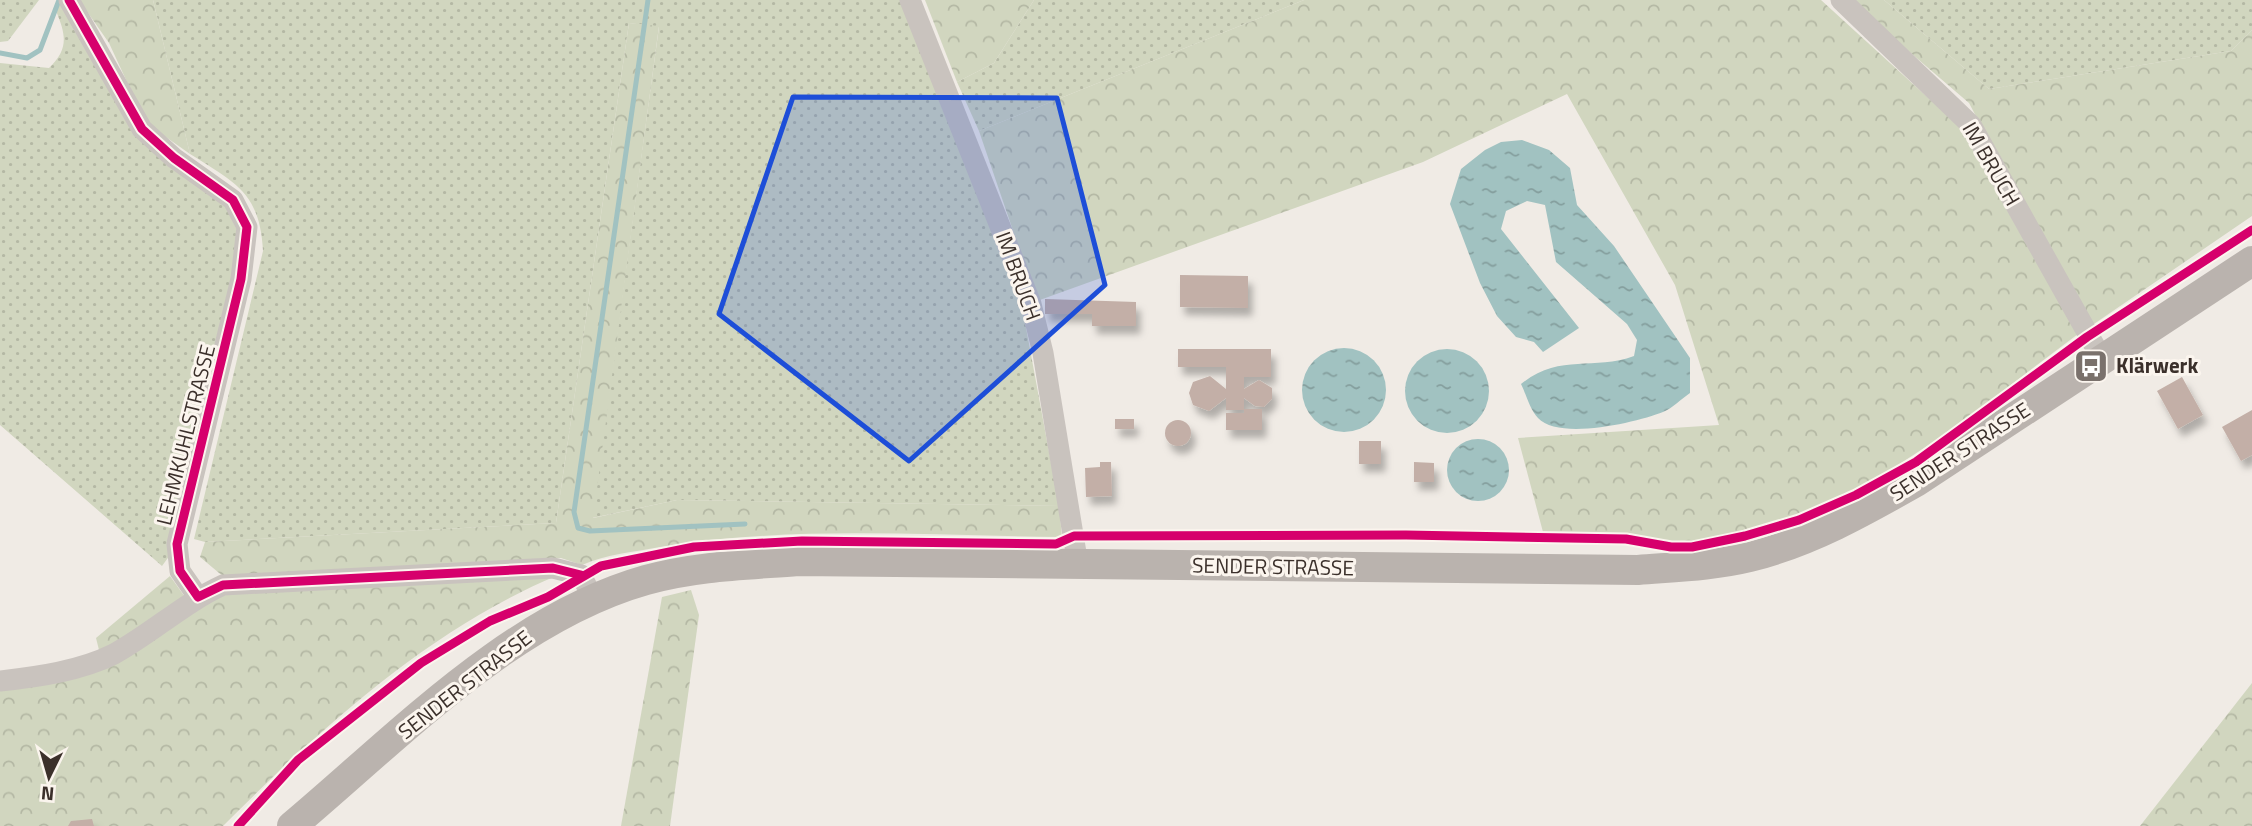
<svg xmlns="http://www.w3.org/2000/svg" width="2252" height="826" viewBox="0 0 2252 826" font-family="'Titillium Web',sans-serif">
<defs>
<pattern id="grass-dots" width="8" height="8" patternUnits="userSpaceOnUse" patternTransform="scale(1.75)"><rect width="8" height="8" fill="#d1d6bf"/><path d="M2 2h.1M6 6h.1" fill="none" stroke="#b4b8a4" stroke-width="1.8" stroke-linecap="round"/></pattern>
<pattern id="forest-crowns" width="20" height="18" patternUnits="userSpaceOnUse" patternTransform="scale(1.75)"><rect width="20" height="18" fill="#d1d6bf"/><path d="M2 6a3 3 0 1 1 6 0M12 15a3 3 0 1 1 6 0" fill="none" stroke="#b4b8a4"/></pattern>
<pattern id="water-ripples" width="26" height="14" patternUnits="userSpaceOnUse" patternTransform="scale(1.75)"><rect width="26" height="14" fill="#a1c2c1"/><path d="M2 4q2-2 4 0t4 0M15 11q2-2 4 0t4 0" fill="none" stroke="#849e9d"/></pattern>
<filter id="shadow"><feDropShadow dx="4.5" dy="8" stdDeviation="3.5" flood-color="#0004"/></filter>
</defs>
<rect width="100%" height="100%" fill="#f0ebe5"/>
<g fill="url(#grass-dots)">
<polygon points="0,0 39,0 8,41 0,42"/>
<path d="M 153,0 L 900,0 L 1022,306 L 1059,506 L 677,500 L 592,518 L 659,27 L 629,23 L 556,523 L 205,542 L 194,539 L 263,251 C 260,193 236,183 190,154 Z"/>
<polygon points="1034,0 1304,0 979,131 957,82 994,63"/>
<polygon points="1884,0 2252,0 2252,30 2231,51 1989,89"/>
<path d="M 61,2 L 133,131 L 225,205 L 237,230 L 238,250 L 168,542 L 170,555 L 162,566 L 0,425 L 0,63 L 49,68 C 69,49 66,35 56,11 Z"/>
</g>
<g fill="url(#forest-crowns)">
<polygon points="79,0 153,0 190,154 146,123 109,43"/>
<polygon points="925,0 1034,0 994,63 957,82"/>
<path d="M 1304,0 L 1821,0 L 1959,126 L 2078,334 C 1962,420 1841,529 1690,543 C 1669,545 1649,539 1627,536 C 1599,533 1571,533 1543,532 L 1518,438 L 1719,425 L 1675,285 L 1567,94 L 1423,162 L 1037,301 L 979,131 Z"/>
<polygon points="1849,0 1884,0 1989,89 2231,51 2252,30 2252,216 2088,328 1969,103"/>
<path d="M 629,23 L 659,26 L 593,518 L 677,500 L 1059,506 L 1062,537 C 929,536 792,525 660,547 C 634,552 607,554 582,565 L 561,558 L 225,578 L 200,557 L 205,542 L 556,523 Z"/>
<polygon points="170,576 185,597 100,654 96,638"/>
<path d="M 556,576 C 428,630 320,729 223,826 L 0,826 L 0,689 L 32,685 L 226,593 Z"/>
<polygon points="691,590 699,615 670,826 621,826 662,597"/>
<polygon points="2252,683 2252,826 2140,826"/>
</g>
<g fill="url(#water-ripples)">
<path d="M 1522,140 L 1549,150 L 1570,168 L 1577,205 L 1614,246 L 1690,358 L 1690,393 C 1681,399 1673,408 1663,412 C 1638,422 1559,441 1538,418 C 1530,410 1526,394 1521,384 C 1559,353 1593,371 1634,356 L 1637,340 L 1627,324 L 1556,262 L 1545,205 L 1527,201 L 1506,211 L 1501,229 L 1579,328 L 1543,352 L 1534,342 L 1516,337 L 1497,316 L 1480,283 L 1450,204 L 1461,169 L 1485,150 L 1501,142 Z"/>
<circle cx="1344" cy="390" r="42"/>
<circle cx="1447" cy="391" r="42"/>
<circle cx="1478" cy="470" r="31"/>
</g>
<g fill="none" stroke-linecap="round" stroke-linejoin="round">
<g stroke="#a1c2c1" stroke-width="5">
<polyline points="648,0 574,512 578,528 590,531 745,524"/>
<polyline points="0,53 27,58 40,50 59,0"/>
</g>
</g>
<g fill="#c3afa7" filter="url(#shadow)">
<polygon points="1180,275 1248,276 1248,308 1180,307"/>
<polygon points="1045,299 1136,302 1136,326 1092,326 1092,314 1045,314"/>
<polygon points="1178,349 1271,349 1271,377 1244,377 1244,389 1259,380 1272,388 1272,399 1264,407 1255,406 1244,398 1244,409 1262,409 1262,430 1226,430 1226,413 1244,413 1244,410 1226,410 1226,398 1209,411 1193,405 1189,393 1193,382 1210,376 1226,389 1226,367 1178,367"/>
<polygon points="2182,377 2203,415 2178,429 2157,391"/>
<polygon points="2252,410 2252,455 2241,461 2222,427"/>
<rect x="1115" y="419" width="19" height="10"/>
<circle cx="1178" cy="433" r="13"/>
<rect x="1359" y="441" width="22" height="23"/>
<polygon points="1100,462 1111,462 1112,496 1086,497 1085,468 1100,467"/>
<polygon points="1414,462 1434,463 1434,482 1414,482"/>
<polygon points="92,819 94,826 68,826 71,821"/>
</g>
<g fill="none" stroke-linecap="round" stroke-linejoin="round">
<g stroke="#c9c3be" stroke-width="21">
<polyline points="69,0 142,129 174,158 233,200 247,227 241,279 177,544 180,571 198,597"/>
<polyline points="910,0 1031,304 1043,353 1078,565"/>
<polyline points="1841,0 1971,125 2102,359"/>
<path d="M 0,681 C 37,677 80,671 114,654 C 152,633 184,603 223,585 L 553,568 L 581,575 L 593,598"/>
</g>
<path stroke="#bab3ae" stroke-width="30" d="M 292,826 C 398,737 511,618 646,580 C 696,566 747,565 798,561 L 1638,570 C 1675,567 1713,566 1750,557 C 1810,542 1863,512 1916,482 L 2252,261"/>
<g stroke="#fbf5ee" stroke-width="13">
<g id="cycleway">
<polyline points="69,0 142,129 174,158 233,200 247,227 241,279 177,544 180,571 198,597 223,585 553,568 581,575"/>
<polyline points="238,826 298,760 421,663 490,621 548,597 601,566 694,547 802,541 1056,544 1074,536 1406,535 1626,539 1671,547 1692,547 1745,536 1799,520 1856,495 1916,462 2087,337 2252,230"/>
</g>
</g>
<use href="#cycleway" stroke="#d6006c" stroke-width="9"/>
</g>
<path fill="#1d4ed8" fill-opacity="0.2" stroke="#1d4ed8" stroke-width="5" stroke-linejoin="round" d="M 793,97 L 1057,98 L 1105,285 L 909,461 L 719,314 Z"/>
<defs>
<g id="bus-square" transform="scale(1.75)"><rect x="-9" y="-9" width="18" height="18" rx="4" fill="#7a716c" stroke="#fbf5ee"/><path d="M-5-6H5V4H4V6H2V4H-2V6H-4V4H-5ZM-3.5-4V0h7V-4ZM-3.5 1.2v1.5H-2V1.2ZM2 1.2v1.5H3.5V1.2Z" fill="#fff"/></g>
</defs>
<g fill-rule="evenodd">
<use href="#bus-square" x="2091" y="366"/>
</g>
<g text-anchor="middle" stroke-width="6" stroke-linejoin="round" paint-order="stroke">
<g font-size="21" fill="#3b302b" stroke="#fbf5ee">
<text transform="translate(1991 164) rotate(60)" y="7">IM BRUCH</text>
<text transform="translate(1018 276) rotate(70)" y="7">IM BRUCH</text>
<text transform="translate(186 435) rotate(-76)" y="7">LEHMKUHLSTRASSE</text>
<text transform="translate(1960 452) rotate(-33)" y="7">SENDER STRASSE</text>
<text transform="translate(1273 567) rotate(1)" y="7">SENDER STRASSE</text>
<text transform="translate(465 685) rotate(-38)" y="7">SENDER STRASSE</text>
</g>
<g font-size="21" font-weight="bold" fill="#3b302b" stroke="#fbf5ee" text-anchor="start">
<text x="2116" y="373">Klärwerk</text>
</g>
</g>
<g transform="translate(49 777) rotate(185)" stroke="#fbf5ee" stroke-width="5" paint-order="stroke">
<path d="M0-5L12 26L0 18L-12 26Z" fill="#3b302b"/>
<text y="-10" font-size="19" font-weight="bold" text-anchor="middle" fill="#3b302b">N</text>
</g>
</svg>
